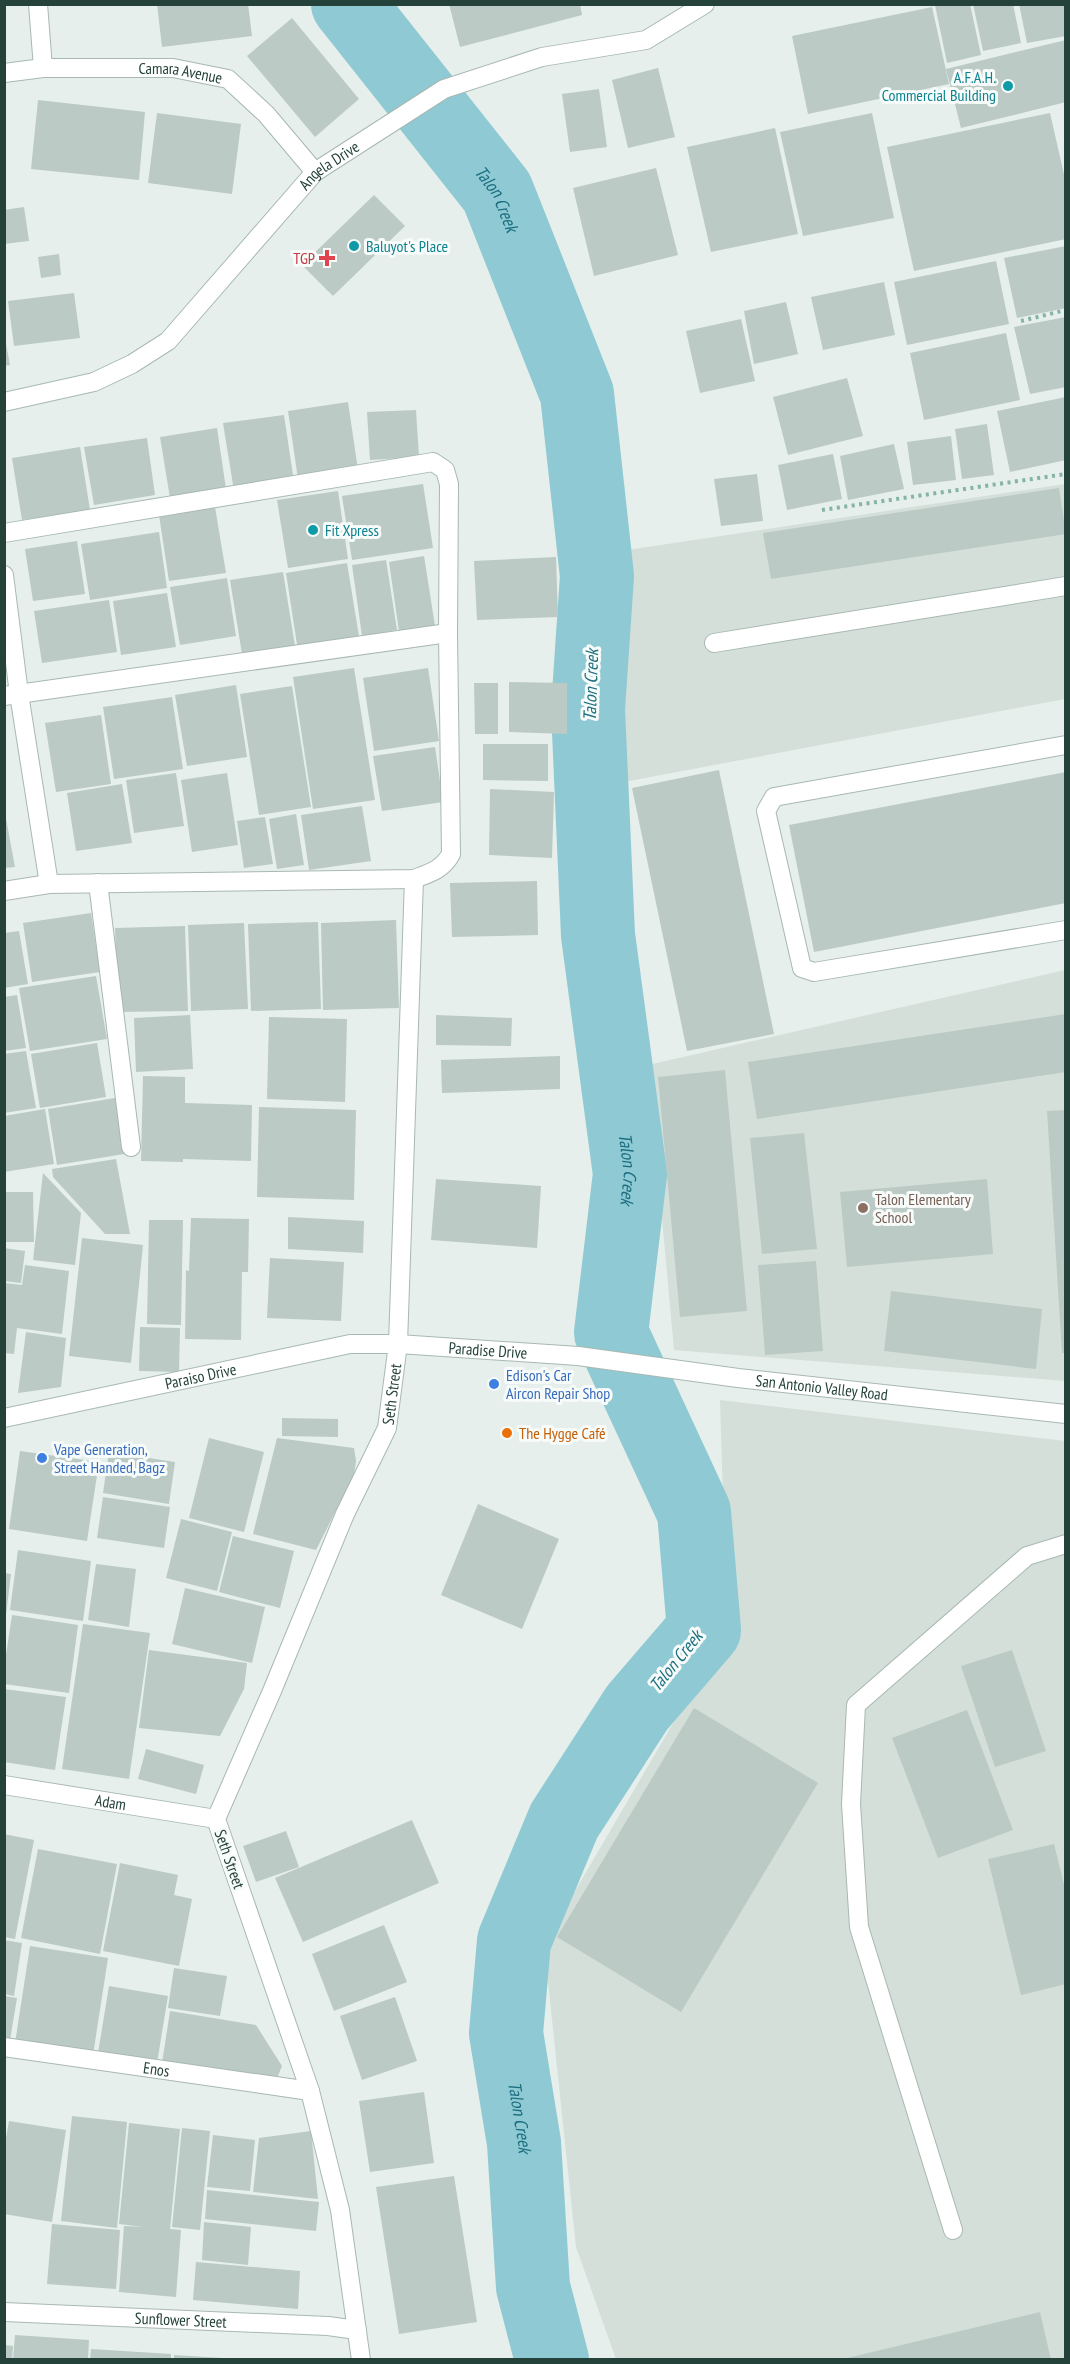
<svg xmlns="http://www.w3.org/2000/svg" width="1070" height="2364" viewBox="0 0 1070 2364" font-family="'PT Sans Narrow',sans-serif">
<rect width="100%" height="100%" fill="#e6efeb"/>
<g fill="#d4dfda">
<polygon points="1065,484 1065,699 608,785 614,552"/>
<polygon points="1065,970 1065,1381 674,1350 648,1065"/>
<polygon points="720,1400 1065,1441 1065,2359 616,2359 576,2247 544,1944 727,1631"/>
</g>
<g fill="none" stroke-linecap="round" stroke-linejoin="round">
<path stroke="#8ec9d4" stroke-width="74" id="s1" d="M 348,4 L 497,192 L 577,394 L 597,576 L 588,709 L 598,935 L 630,1174 L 611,1333 L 694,1512 L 704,1630 L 637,1708 L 564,1821 L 514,1941 L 506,2033 L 524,2143 L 533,2287 L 552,2360"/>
</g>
<g fill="#bbcac4">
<polygon points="157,4 248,4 252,36 162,47"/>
<polygon points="449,4 580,4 582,15 460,47"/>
<polygon points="970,4 981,55 947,63 935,5"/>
<polygon points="973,4 1013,4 1021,43 983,51"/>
<polygon points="1019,4 1066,4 1066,36 1027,43"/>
<polygon points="932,7 949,84 808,114 792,36"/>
<polygon points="292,18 359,99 315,137 247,56"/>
<polygon points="1066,40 1066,102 961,128 946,69"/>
<polygon points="658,68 675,137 628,148 612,80"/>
<polygon points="599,89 607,147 570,152 562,94"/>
<polygon points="38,100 145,112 139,180 31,169"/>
<polygon points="157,113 241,124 232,194 148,183"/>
<polygon points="872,113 894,218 803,236 780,132"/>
<polygon points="1050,113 1066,183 1066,239 914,271 887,147"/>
<polygon points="775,128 798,234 711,252 687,147"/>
<polygon points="656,168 678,255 594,276 573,188"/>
<polygon points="374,195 405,226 333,296 302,265"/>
<polygon points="24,207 29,241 4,244 4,210"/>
<polygon points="1066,246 1066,308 1017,318 1004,258"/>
<polygon points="59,254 61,275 41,278 38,257"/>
<polygon points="996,261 1009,324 907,345 894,282"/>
<polygon points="884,282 895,335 823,350 811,297"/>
<polygon points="74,293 80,338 14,346 8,301"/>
<polygon points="786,302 798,354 754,364 744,311"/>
<polygon points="1066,317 1066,387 1030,394 1014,327"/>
<polygon points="741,319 755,381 700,393 686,331"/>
<polygon points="4,333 10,365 4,366"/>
<polygon points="1006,333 1020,400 924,420 910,353"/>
<polygon points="847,378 863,436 788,455 773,397"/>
<polygon points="1066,397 1066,460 1010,472 997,411"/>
<polygon points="348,402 358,470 298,479 288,411"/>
<polygon points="416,410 419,457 370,460 367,412"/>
<polygon points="284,415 294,482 234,491 223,423"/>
<polygon points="987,424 994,475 962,479 955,429"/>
<polygon points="217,428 226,489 170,498 160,437"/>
<polygon points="951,436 956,480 913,485 907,442"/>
<polygon points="147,438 155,495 94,505 84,447"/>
<polygon points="894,444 904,489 848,500 840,456"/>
<polygon points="80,447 90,510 22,520 12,458"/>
<polygon points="833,454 842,499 787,510 778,465"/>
<polygon points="757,474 763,521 721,526 714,479"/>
<polygon points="423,484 433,548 352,560 342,496"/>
<polygon points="1059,488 1066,534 771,579 763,533"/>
<polygon points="338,491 348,559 288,568 277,500"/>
<polygon points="215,507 226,573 169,581 159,515"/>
<polygon points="159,532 167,588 90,600 81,544"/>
<polygon points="77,541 85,594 33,601 25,549"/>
<polygon points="424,556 435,626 399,631 389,562"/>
<polygon points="556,557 558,617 477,620 474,561"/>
<polygon points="386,560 397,630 362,636 352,565"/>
<polygon points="347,563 360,642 298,651 286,573"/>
<polygon points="283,572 295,646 242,654 230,580"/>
<polygon points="227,578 236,636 180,645 170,587"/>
<polygon points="167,593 176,647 121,655 113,601"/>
<polygon points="109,600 117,652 42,663 34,611"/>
<polygon points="354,668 375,800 313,809 293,677"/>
<polygon points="428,668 439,741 374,751 363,678"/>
<polygon points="509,682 567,683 567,734 509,732"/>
<polygon points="474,683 498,683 498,734 475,734"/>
<polygon points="236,685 247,757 187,766 175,695"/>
<polygon points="292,686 311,807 259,815 240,694"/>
<polygon points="172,697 183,769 114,779 103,707"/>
<polygon points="101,715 111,784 56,792 45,723"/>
<polygon points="483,744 548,744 548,781 483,780"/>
<polygon points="435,747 443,802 382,811 373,756"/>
<polygon points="719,770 774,1034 687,1051 632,788"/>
<polygon points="1066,772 1066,903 814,952 789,825"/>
<polygon points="176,773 184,826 134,833 126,780"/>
<polygon points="227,773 238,845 192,852 181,780"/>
<polygon points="122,784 132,843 76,851 67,793"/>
<polygon points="490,789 554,792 552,858 489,855"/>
<polygon points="362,806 371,861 309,870 301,815"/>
<polygon points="4,808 15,867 4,868"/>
<polygon points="296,814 304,865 277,869 269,819"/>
<polygon points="265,817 273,864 244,868 237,821"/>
<polygon points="537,881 538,935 452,937 450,883"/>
<polygon points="91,913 100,972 32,982 23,923"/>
<polygon points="396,920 399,1008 323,1010 321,923"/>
<polygon points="318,922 321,1009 251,1011 248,924"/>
<polygon points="244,923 248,1009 191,1011 188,925"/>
<polygon points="185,926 188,1011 118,1012 115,928"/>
<polygon points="19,931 28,984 4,988 4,933"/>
<polygon points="96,976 107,1039 30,1051 19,988"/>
<polygon points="17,995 26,1048 4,1051 4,997"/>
<polygon points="1066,1014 1066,1072 757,1119 748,1062"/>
<polygon points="190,1015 193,1069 136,1072 134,1018"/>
<polygon points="436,1015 512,1018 511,1046 436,1045"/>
<polygon points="269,1017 347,1019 345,1102 267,1099"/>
<polygon points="97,1043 106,1097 40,1108 31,1054"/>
<polygon points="26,1051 36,1108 4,1113 4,1054"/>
<polygon points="560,1056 560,1089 442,1093 441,1060"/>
<polygon points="725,1070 747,1311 680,1317 658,1077"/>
<polygon points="143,1076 185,1077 185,1103 252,1105 251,1161 183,1159 183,1162 141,1161"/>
<polygon points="115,1098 124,1154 57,1165 48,1109"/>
<polygon points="259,1107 356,1110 354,1200 257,1197"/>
<polygon points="45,1109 54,1164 4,1172 4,1116"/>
<polygon points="1066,1110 1066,1353 1062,1353 1047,1111"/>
<polygon points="804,1133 817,1249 762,1254 750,1138"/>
<polygon points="116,1159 130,1234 105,1234 53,1177 52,1169"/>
<polygon points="43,1173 81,1213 75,1265 33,1260"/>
<polygon points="436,1179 541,1186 537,1248 431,1240"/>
<polygon points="987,1179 993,1254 847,1267 840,1192"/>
<polygon points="4,1192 33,1192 34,1242 4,1242"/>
<polygon points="288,1217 364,1221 363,1253 288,1249"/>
<polygon points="191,1218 249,1219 248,1272 242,1272 241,1340 185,1339 186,1270 189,1271"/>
<polygon points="149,1220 183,1220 181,1325 147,1324"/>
<polygon points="82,1238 143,1245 131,1363 69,1356"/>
<polygon points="4,1248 25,1251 21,1283 4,1281"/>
<polygon points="270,1258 344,1262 341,1321 267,1318"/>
<polygon points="816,1261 823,1351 765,1355 758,1265"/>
<polygon points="25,1265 69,1271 62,1334 17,1328 14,1354 4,1353 4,1283 22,1285"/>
<polygon points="891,1291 1042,1309 1036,1369 884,1351"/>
<polygon points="140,1327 180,1328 179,1372 139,1371"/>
<polygon points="26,1332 66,1338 61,1387 18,1393"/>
<polygon points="282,1418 338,1419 338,1437 282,1436"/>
<polygon points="209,1438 264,1452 244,1532 189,1518"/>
<polygon points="277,1438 354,1448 356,1461 354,1475 316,1550 253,1534"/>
<polygon points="20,1451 99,1462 87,1541 9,1529"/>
<polygon points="109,1452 175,1462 169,1504 103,1493"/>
<polygon points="103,1497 170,1507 164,1548 97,1538"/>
<polygon points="478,1504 559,1539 522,1629 441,1595"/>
<polygon points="181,1519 232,1532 217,1591 166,1578"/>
<polygon points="233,1536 294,1551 280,1608 219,1592"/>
<polygon points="18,1550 91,1561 83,1621 10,1610"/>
<polygon points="96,1564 136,1569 129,1627 88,1620"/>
<polygon points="4,1573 11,1574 6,1615 4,1615"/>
<polygon points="185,1588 265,1607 252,1663 172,1644"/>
<polygon points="12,1615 78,1625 69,1693 4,1684 4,1668"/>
<polygon points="83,1624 150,1633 129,1779 62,1769"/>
<polygon points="149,1650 247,1663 244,1689 220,1736 139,1728"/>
<polygon points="1012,1650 1046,1751 995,1767 961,1666"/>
<polygon points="4,1689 66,1697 55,1770 4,1762"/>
<polygon points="694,1708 818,1783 681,2012 557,1937"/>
<polygon points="967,1710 1013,1830 938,1858 892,1738"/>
<polygon points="146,1749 204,1765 196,1794 138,1779"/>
<polygon points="412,1820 439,1883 303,1942 275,1878"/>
<polygon points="286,1831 299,1867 256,1882 243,1846"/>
<polygon points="4,1834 34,1840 15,1939 4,1937"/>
<polygon points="1054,1844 1066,1893 1066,1984 1021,1995 988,1859"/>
<polygon points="38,1849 117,1864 100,1954 21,1938"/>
<polygon points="120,1863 178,1875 174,1895 192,1899 179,1966 103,1951"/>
<polygon points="384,1925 407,1982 334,2011 312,1954"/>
<polygon points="4,1940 22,1943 14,1996 4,1994"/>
<polygon points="30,1946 108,1958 93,2055 15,2043"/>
<polygon points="174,1968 227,1976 220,2016 168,2008"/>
<polygon points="109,1986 168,1996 157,2063 98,2053"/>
<polygon points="4,1996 17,1998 9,2046 4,2045"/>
<polygon points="395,1997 417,2061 362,2080 340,2016"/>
<polygon points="170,2011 256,2025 282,2066 276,2081 162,2063"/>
<polygon points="424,2092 434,2163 370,2172 359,2101"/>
<polygon points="72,2116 127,2122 117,2228 61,2221"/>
<polygon points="9,2121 66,2130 52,2222 4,2214 4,2149"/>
<polygon points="129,2123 180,2129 170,2229 181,2230 176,2297 119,2292 124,2226 144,2227 119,2224"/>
<polygon points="182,2128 210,2131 200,2230 172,2227"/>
<polygon points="311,2131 318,2199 253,2192 259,2138"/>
<polygon points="213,2135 255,2140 250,2191 207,2187"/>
<polygon points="454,2176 477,2322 399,2334 376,2187"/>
<polygon points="207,2190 319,2202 316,2231 205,2219"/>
<polygon points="204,2222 251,2227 248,2265 202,2260"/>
<polygon points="52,2224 120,2230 116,2289 47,2284"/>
<polygon points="196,2262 300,2271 298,2309 193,2300"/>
<polygon points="1040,2312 1051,2360 843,2360 843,2359"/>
<polygon points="15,2335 89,2340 88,2360 13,2360"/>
<polygon points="4,2345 13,2346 12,2360 4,2360"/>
<polygon points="91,2349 171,2354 171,2360 90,2360"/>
<polygon points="174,2355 223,2358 223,2360 174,2360"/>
</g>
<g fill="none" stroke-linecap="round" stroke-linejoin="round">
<g stroke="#a8b8b2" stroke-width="20">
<g id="minor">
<path id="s2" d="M 38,4 L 43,68 L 173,68 L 228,79 L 266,114 L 315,172"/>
<polyline points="4,73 43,68"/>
<path id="s3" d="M 4,402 L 94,382 L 132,364 L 168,341 L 315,172 L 444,89 L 542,57 L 646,40 L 705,4"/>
<path d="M 4,533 L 433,462 L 445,470 L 449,484 L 448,633 L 451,854 C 442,870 430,873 414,879 L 49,884 L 4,891"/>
<polyline points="4,575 19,694 49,884"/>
<polyline points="714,643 1066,586"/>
<polyline points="4,696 448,633"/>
<polyline points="1066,745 774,797 766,811 802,968 814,972 1066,930"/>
<polyline points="98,883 131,1147"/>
<path id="s4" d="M 4,1418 L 350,1344 L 398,1344 L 578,1356 L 738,1378 L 1066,1414"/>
<path id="s5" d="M 4,1785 L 216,1819"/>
<path id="s6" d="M 4,2047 L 310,2091"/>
<polyline points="953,2230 859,1927 851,1804 856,1705 1027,1556 1066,1544"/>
<path id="s7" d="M 4,2312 L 328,2326 L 357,2330"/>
<path id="s8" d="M 361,2360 L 340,2210 L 310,2091 L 216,1819 L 272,1691 L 345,1514 L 387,1428 L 398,1344 L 414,879"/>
</g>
</g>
<g stroke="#86b3a5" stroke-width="4" stroke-dasharray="3 4.5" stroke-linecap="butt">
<polyline points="1021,321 1066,310"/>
<polyline points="822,510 1066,474"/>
</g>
<use href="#minor" stroke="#fff" stroke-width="18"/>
</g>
<g fill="#0f9aa8" stroke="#f7fbf9" stroke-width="2">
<circle cx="1008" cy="86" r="6"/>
<circle cx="354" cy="246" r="6"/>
<circle cx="313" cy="530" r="6"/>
</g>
<path fill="#e0444e" stroke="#f7fbf9" stroke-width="2" d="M324 249h6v6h6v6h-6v6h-6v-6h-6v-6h6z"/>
<circle fill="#8d6e63" stroke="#f7fbf9" stroke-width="2" cx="863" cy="1208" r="6"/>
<g fill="#3f7fe0" stroke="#f7fbf9" stroke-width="2">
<circle cx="494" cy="1384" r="6"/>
<circle cx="42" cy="1458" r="6"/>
</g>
<circle fill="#e8710a" stroke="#f7fbf9" stroke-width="2" cx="507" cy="1433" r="6"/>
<g text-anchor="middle" stroke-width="6" stroke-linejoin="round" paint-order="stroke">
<g font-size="16" fill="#24423a" stroke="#f7fbf9">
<text dy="6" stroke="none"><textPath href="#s2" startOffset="202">Camara Avenue</textPath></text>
<text dy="6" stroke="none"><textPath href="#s3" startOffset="416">Angela Drive</textPath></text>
<text dy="6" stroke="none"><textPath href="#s4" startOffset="492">Paradise Drive</textPath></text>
<text dy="6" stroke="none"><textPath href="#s4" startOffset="201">Paraiso Drive</textPath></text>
<text dy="6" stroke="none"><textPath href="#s4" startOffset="828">San Antonio Valley Road</textPath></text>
<text dy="6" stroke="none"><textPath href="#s8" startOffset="1023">Seth Street</textPath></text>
<text dy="6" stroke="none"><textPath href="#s5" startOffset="108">Adam</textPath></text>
<text transform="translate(230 1859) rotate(71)" y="6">Seth Street</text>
<text dy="6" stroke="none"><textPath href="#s6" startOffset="154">Enos</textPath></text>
<text dy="6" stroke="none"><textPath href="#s7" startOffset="177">Sunflower Street</textPath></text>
</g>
<g font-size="16" fill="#0d838f" stroke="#f7fbf9" text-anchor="start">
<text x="996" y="83" text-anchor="end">A.F.A.H.<tspan x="996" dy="18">Commercial Building</tspan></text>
<text x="366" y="252">Baluyot's Place</text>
<text x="325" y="536">Fit Xpress</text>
</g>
<g font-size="16" fill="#be3a42" stroke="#f7fbf9" text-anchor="end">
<text x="315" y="264">TGP</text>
</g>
<g font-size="16" fill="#785e54" stroke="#f7fbf9" text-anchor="start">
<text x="875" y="1205">Talon Elementary<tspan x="875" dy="18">School</tspan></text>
</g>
<g font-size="16" fill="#366cbe" stroke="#f7fbf9" text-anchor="start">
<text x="506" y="1381">Edison's Car<tspan x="506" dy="18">Aircon Repair Shop</tspan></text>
<text x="54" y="1455">Vape Generation,<tspan x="54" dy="18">Street Handed, Bagz</tspan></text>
</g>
<g font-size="16" fill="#c56008" stroke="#f7fbf9" text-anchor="start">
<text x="519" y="1439">The Hygge Café</text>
</g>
<g font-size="18" font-style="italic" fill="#1c6f80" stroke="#f7fbf9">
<text dy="6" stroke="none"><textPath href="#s1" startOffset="246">Talon Creek</textPath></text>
<text transform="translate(591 685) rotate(-88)" y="6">Talon Creek</text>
<text dy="6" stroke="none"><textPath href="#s1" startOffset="1236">Talon Creek</textPath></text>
<text transform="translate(676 1661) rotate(-51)" y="6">Talon Creek</text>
<text dy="6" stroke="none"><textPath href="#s1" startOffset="2262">Talon Creek</textPath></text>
</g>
</g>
<rect width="1070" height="2364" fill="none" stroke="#24423a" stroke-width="12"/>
</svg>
